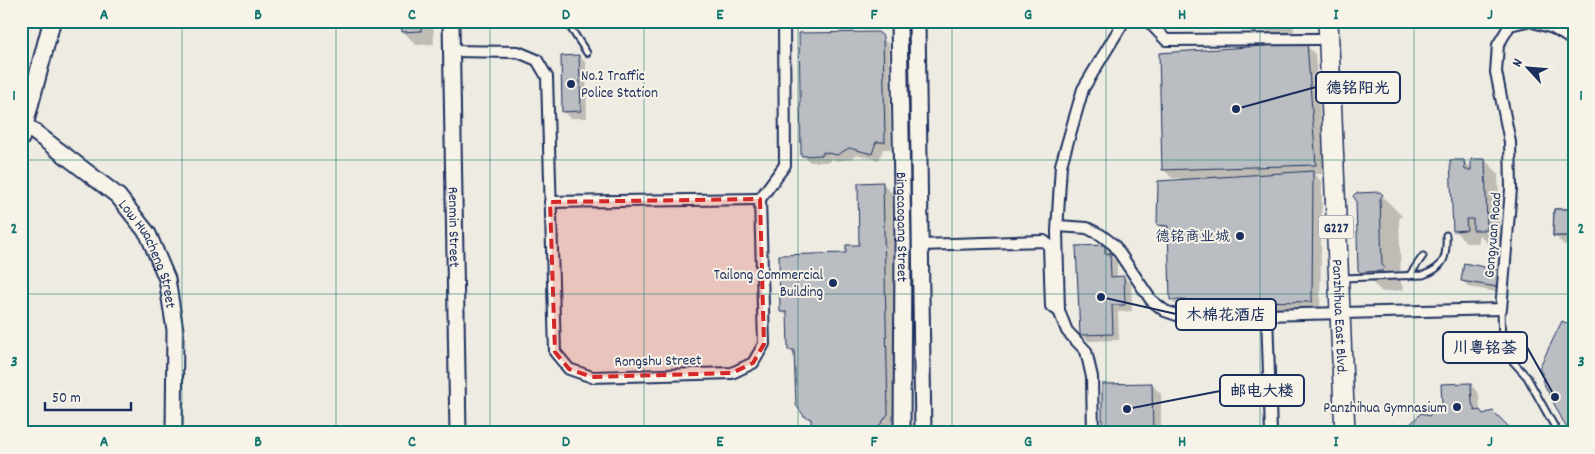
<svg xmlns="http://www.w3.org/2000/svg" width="1595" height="454" viewBox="0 0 1595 454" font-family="Dekko,'LXGW WenKai TC',sans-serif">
<rect width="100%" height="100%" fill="#eeebe2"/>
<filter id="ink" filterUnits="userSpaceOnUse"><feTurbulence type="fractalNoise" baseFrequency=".02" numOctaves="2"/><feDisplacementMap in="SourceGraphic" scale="10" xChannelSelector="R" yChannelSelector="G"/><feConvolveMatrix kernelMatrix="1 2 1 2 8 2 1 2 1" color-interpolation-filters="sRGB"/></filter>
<g filter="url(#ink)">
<g fill="#0003">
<polygon points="403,21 433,21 434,44 416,45 403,31"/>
<polygon points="1260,21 1293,21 1294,31 1286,34 1269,34 1260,25"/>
<polygon points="878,33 889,45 891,149 883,149 879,160 857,155 851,159 838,161 830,158 830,162 810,162 802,155"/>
<polygon points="1306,45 1315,54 1325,174 1314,174 1322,182 1320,310 1180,309 1171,300 1170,234 1158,224 1180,178 1172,178 1163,169"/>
<polygon points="579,56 586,63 587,118 570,118 563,111"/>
<polygon points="1485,160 1498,173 1500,242 1487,243 1479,234 1479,243 1467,243 1454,230 1464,161 1472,169"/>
<polygon points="883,184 892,193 897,424 890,433 812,433 812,422 805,415 795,356 789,350 789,318 782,311 847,254 860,246"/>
<polygon points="1380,194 1402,216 1399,219 1401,284 1404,289 1402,290 1382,292 1359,269"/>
<polygon points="1574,210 1574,245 1564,245 1554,235"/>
<polygon points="1104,246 1112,253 1112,257 1117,262 1117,278 1124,277 1131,284 1132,311 1118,312 1119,340 1088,341 1081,334"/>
<polygon points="1499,271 1503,293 1469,287 1462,280"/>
<polygon points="1574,328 1574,433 1544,381"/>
<polygon points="1151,384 1161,394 1161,433 1104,433"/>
<polygon points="1470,384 1479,394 1480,412 1483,415 1493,413 1513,433 1403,433 1439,413"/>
</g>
<g fill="#babdc2" stroke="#1b2f5e">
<polygon points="401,21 421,21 421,31 402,32"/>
<polygon points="1258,21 1285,21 1285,22 1277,26 1259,25"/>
<polygon points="878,32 883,36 885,142 876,142 872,154 849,148 837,155 823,152 823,155 801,156 799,33"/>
<polygon points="1307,43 1316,165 1162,170 1159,53"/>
<polygon points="579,55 581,111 562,112 561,56"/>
<polygon points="1471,159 1485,159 1487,230 1473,230 1473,219 1466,219 1467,230 1453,231 1450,160 1464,160 1465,170 1471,170"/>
<polygon points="1313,171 1312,302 1170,300 1168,226 1157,225 1158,181"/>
<polygon points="883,182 888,414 877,429 868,429 866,433 811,433 811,419 804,416 796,405 794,350 788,350 787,312 780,312 779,255 846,253 846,245 859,245 858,183"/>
<polygon points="1380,192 1383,195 1380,199 1382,265 1385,268 1382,271 1364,272 1361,273 1358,270 1356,200 1353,196 1356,193"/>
<polygon points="1554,209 1574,209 1574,236 1553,236"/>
<polygon points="1554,209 1574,209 1574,236 1553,236"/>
<polygon points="1105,245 1105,254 1110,253 1111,277 1124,276 1125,305 1112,305 1113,334 1080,335 1076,246"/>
<polygon points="1464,263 1500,270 1497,287 1461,281"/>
<polygon points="1562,321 1574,327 1574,359 1568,370 1574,380 1574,433 1569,433 1542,380 1545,379 1539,368"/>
<polygon points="1152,383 1153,433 1102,433 1102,384"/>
<polygon points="1471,383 1472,403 1475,411 1480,410 1483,414 1493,411 1511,429 1510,433 1402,433 1421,413 1429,416 1433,411 1438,412 1442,404 1441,384"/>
</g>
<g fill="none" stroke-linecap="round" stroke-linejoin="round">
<g stroke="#1b2f5e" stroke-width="9">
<g id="lane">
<polyline points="566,21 587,53"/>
<polyline points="1409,276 1423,256"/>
<path d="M 1343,278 L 1423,275 C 1445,268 1447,256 1446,235"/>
<polyline points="1501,309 1502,344 1508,356 1527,377 1558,433"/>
</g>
</g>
<g stroke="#1b2f5e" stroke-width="14">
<g id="street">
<polyline points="1148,21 1166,40 1318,39"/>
<polyline points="1530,21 1553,28 1574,41"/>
<polyline points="452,51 518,52 537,60 547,77 555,352 569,369 592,377 732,373 753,363 764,344 760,199 785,165 784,21"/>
<polyline points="550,202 760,199"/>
<polyline points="1058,226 1087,228 1101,235 1114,245 1151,300 1165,311 1182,317 1501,309 1511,189 1510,142 1496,72 1498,45 1510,25 1527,21"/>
<polyline points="920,245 1044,241 1049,245 1051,306 1059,311"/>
<polyline points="1267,314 1271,433"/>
<polyline points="1093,433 1092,377 1086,351 1067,331 1059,311 1057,231 1061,165 1083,89 1124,21"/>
</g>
</g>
<g stroke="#1b2f5e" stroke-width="19">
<g id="secondary">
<path id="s1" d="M 451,21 L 458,433"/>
<path id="s2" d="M 899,21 L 903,244 L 902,433"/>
<polyline points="917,21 923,433"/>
<path id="s3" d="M 24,124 L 118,196 L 148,234 L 167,279 L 175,330 L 174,433"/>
</g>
</g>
<g stroke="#1b2f5e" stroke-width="20">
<polyline id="primary" points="21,138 52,21"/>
</g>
<g stroke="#1b2f5e" stroke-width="22">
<g id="highway">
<path id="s4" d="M 1328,21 L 1345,433"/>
</g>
</g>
<use href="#lane" stroke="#f7f3e8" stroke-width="5"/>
<use href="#street" stroke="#f7f3e8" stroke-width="10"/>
<use href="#secondary" stroke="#f7f3e8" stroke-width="15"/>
<use href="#primary" stroke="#f7f3e8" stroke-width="16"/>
<use href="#highway" stroke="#f7f3e8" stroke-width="19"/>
</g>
</g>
<path fill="#d62828" fill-opacity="0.2" stroke="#d62828" stroke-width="4" stroke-dasharray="10 6" stroke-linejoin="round" d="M 760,199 L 764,344 L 753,363 L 732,373 L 592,377 L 569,369 L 555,352 L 550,202 Z"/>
<path fill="none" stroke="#0f766e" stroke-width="1" stroke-opacity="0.55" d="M 182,21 L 182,433M 336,21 L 336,433M 490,21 L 490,433M 644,21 L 644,433M 798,21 L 798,433M 952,21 L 952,433M 1106,21 L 1106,433M 1260,21 L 1260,433M 1414,21 L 1414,433M 21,160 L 1574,160M 21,294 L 1574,294"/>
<g fill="#1b2f5e" stroke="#f7f3e8" stroke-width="2">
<circle cx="571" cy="84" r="5"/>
<circle cx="1240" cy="236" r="5"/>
<circle cx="833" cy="283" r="5"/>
<circle cx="1457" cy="407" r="5"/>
</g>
<g text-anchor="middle" stroke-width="4" stroke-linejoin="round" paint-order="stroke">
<rect fill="#f7f3e8" stroke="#5d6a87" stroke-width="1" x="1318.5" y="215.5" width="35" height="23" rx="4"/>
<g font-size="14" font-weight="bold" fill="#1b2f5e">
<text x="1336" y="232">G227</text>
</g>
<g font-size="15" fill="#1b2f5e" stroke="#f7f3e8" text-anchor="end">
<text x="581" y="80" text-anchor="start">No.2 Traffic<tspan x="581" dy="17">Police Station</tspan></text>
<text x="1230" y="241">德铭商业城</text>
<text x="823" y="279">Tailong Commercial<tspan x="823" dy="17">Building</tspan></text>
<text x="1447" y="412">Panzhihua Gymnasium</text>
</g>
<g font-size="15" fill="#1b2f5e" stroke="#f7f3e8">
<text dy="5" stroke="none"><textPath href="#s1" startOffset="206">Renmin Street</textPath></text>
<text dy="5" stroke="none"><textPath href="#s2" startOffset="206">Bingcaogang Street</textPath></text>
<text transform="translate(1492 235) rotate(-85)" y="5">Gongyuan Road</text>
<text dy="5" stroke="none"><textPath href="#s3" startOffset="185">Low Huacheng Street</textPath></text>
<text dy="5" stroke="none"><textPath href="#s4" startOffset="296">Panzhihua East Blvd.</textPath></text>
<text transform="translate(658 360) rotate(-1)" y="5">Rongshu Street</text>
</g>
</g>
<path fill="none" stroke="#1b2f5e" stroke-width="2" d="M1236 109L1316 87M1101 297L1176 314M1555 397L1527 347M1127 409L1220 391"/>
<g fill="#1b2f5e" stroke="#f7f3e8" stroke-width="2">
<circle cx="1236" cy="109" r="5"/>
<circle cx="1101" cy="297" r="5"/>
<circle cx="1555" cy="397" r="5"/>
<circle cx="1127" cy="409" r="5"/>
</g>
<g fill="#f7f3e8" stroke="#1b2f5e" stroke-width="2">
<rect x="1316" y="72" width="84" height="31" rx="5"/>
<rect x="1176" y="299" width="100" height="31" rx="5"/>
<rect x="1443" y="332" width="84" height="31" rx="5"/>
<rect x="1220" y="375" width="84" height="31" rx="5"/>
</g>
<g font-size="16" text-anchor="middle" font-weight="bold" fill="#1b2f5e">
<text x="1358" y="93">德铭阳光</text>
<text x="1226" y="320">木棉花酒店</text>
<text x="1485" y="353">川粤铭荟</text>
<text x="1262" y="396">邮电大楼</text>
</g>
<rect width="1595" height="454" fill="none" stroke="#f7f3e8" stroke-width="55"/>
<g transform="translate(1528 68) rotate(296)" stroke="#f7f3e8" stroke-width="4" paint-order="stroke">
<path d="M0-4L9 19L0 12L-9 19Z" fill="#1b2f5e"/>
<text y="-8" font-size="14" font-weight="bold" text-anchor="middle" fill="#1b2f5e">N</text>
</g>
<path d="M45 402v8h86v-8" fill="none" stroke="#1b2f5e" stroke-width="2.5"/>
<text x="52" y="402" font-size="15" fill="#1b2f5e" stroke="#f7f3e8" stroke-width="4" paint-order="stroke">50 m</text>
<rect x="28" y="28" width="1540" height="398" fill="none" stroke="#0f766e" stroke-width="2"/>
<g font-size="16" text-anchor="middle" font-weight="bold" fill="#0f766e">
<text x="104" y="19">A</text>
<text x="258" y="19">B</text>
<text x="412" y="19">C</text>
<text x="566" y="19">D</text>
<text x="720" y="19">E</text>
<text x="874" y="19">F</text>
<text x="1028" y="19">G</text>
<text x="1182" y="19">H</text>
<text x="1336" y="19">I</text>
<text x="1490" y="19">J</text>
<text x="14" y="100">1</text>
<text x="1581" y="100">1</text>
<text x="14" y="233">2</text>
<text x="1581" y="233">2</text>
<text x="14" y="366">3</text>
<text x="1581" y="366">3</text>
<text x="104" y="446">A</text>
<text x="258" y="446">B</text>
<text x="412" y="446">C</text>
<text x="566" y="446">D</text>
<text x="720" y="446">E</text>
<text x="874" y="446">F</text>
<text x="1028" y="446">G</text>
<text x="1182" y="446">H</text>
<text x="1336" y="446">I</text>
<text x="1490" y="446">J</text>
</g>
</svg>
